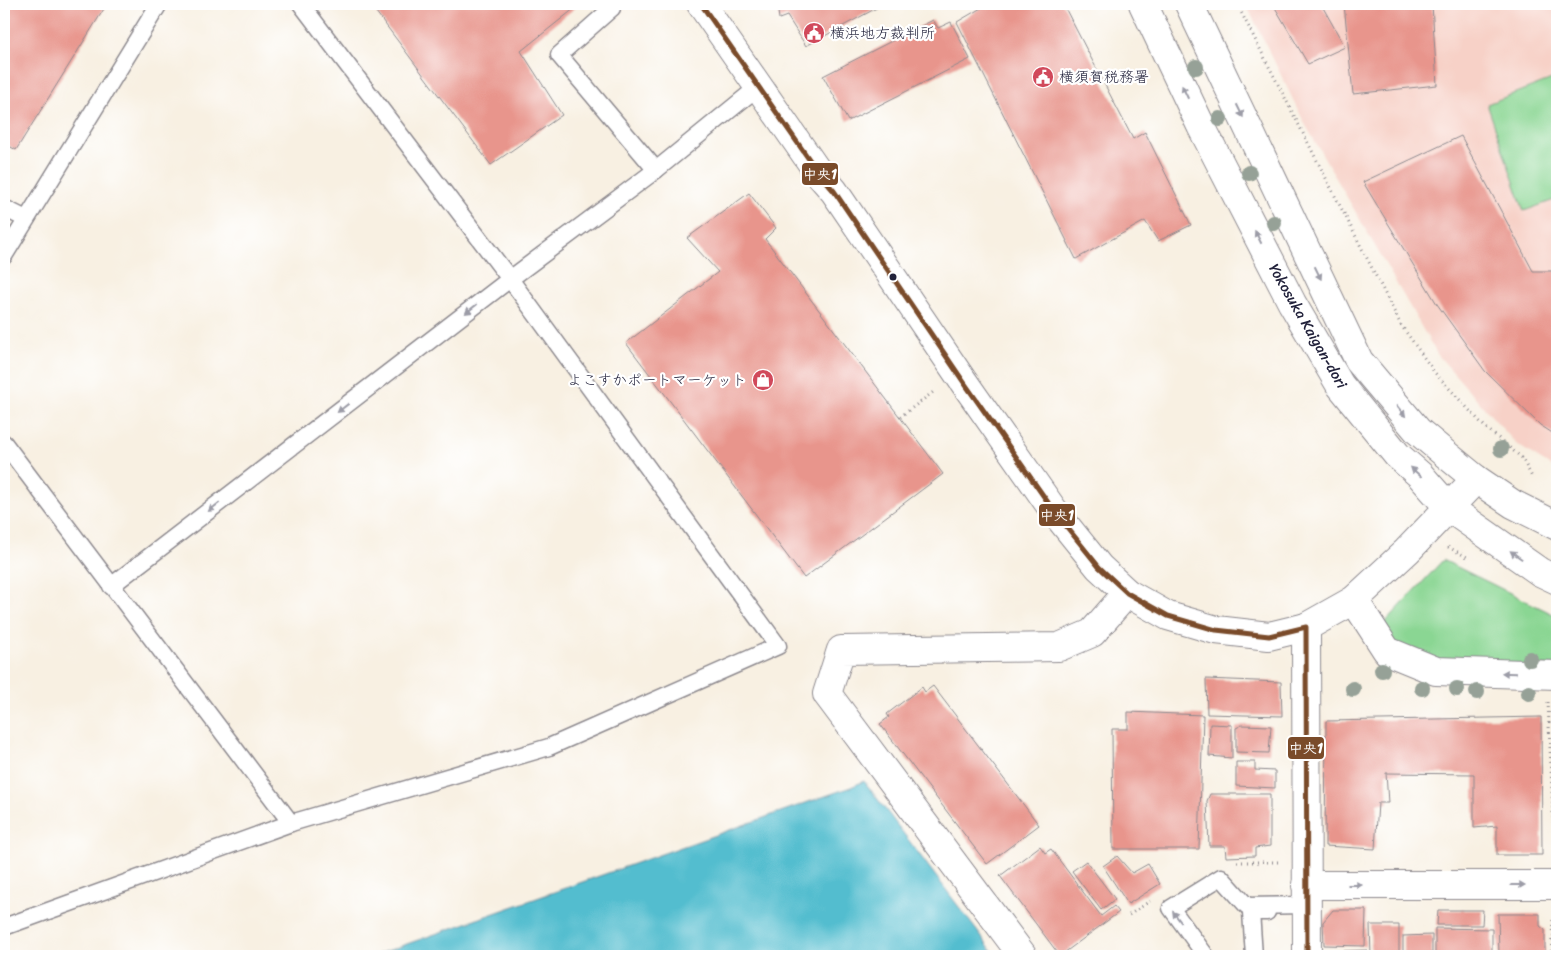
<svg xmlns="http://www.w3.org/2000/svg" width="1561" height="960" viewBox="0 0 1561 960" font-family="Sriracha,'Klee One',sans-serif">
<rect width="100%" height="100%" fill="#fff"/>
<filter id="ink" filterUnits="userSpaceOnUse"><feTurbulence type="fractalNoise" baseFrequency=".02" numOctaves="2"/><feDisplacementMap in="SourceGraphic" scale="10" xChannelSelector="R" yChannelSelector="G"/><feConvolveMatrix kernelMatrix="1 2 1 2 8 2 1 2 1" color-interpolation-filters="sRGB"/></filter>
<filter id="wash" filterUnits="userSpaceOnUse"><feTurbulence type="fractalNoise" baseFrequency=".0096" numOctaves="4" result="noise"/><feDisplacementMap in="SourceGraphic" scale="20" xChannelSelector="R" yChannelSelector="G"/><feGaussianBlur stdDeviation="1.12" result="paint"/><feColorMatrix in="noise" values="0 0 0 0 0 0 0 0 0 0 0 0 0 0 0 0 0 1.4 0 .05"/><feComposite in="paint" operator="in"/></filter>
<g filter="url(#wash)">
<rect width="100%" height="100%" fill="#f8f0e2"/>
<polygon fill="#f7d1c7" points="1246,4 1557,4 1557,470 1516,444 1437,354 1305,124"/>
<g fill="#8ad693" stroke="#567c67">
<polygon points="1557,77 1557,199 1524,211 1487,104"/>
<polygon points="1443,560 1557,616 1557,666 1431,663 1400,650 1382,626"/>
</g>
<polygon fill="#53bdcf" stroke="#3a7085" points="864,781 996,956 373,956 851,787"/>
<g id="blocks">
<g fill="#e8958c">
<polygon points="4,4 107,4 16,150 4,143"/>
<polygon points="370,4 580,4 521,51 562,115 491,165"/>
<polygon points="777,4 884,4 806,46 787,16 779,19"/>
<polygon points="988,4 1063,4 1133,139 1145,132 1191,225 1158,241 1145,221 1076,259 957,22"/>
<polygon points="1273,4 1321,4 1345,47 1308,64"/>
<polygon points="1344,4 1432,4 1437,85 1353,94"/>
<polygon points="933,20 938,28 951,22 970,59 848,121 823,76"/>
<polygon points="1461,136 1533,271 1557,271 1557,436 1540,425 1485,371 1437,304 1363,182"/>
<polygon points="749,193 776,228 765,239 943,474 804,578 626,343 718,272 687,238"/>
<polygon points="1206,679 1281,682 1282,716 1207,714"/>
<polygon points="933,686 1039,825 987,864 880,724 889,717 887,714 922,687 925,692"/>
<polygon points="1128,712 1203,715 1199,849 1113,849 1112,729 1128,729"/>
<polygon points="1541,717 1542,855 1497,855 1497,826 1474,828 1474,774 1386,773 1388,803 1378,803 1375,849 1325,846 1326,721"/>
<polygon points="1210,724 1232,725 1232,758 1209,756"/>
<polygon points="1242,725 1271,726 1269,753 1236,752 1236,728"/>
<polygon points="1236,762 1255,762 1255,770 1275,771 1275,788 1236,786"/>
<polygon points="1210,794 1270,794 1270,846 1255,848 1255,856 1226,857 1225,846 1209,846 1207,801"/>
<polygon points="1040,846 1045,853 1051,849 1101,916 1114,906 1119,912 1060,956 1000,876"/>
<polygon points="1117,856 1132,873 1148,864 1160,884 1128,904 1103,866"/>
<polygon points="1086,861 1115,899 1101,910 1072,871"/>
<polygon points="1333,910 1366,910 1365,946 1324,945 1323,922"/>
<polygon points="1438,910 1483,910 1482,925 1437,925"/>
<polygon points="1498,914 1540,914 1540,926 1545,930 1545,956 1499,956"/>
<polygon points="1370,925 1399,925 1399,956 1371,956"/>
<polygon points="1435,928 1492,929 1492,956 1435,956"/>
<polygon points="1432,935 1432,956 1403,956 1403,936"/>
<polygon points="1367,950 1367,956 1335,956 1335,951"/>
</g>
</g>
</g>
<g filter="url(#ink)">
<use href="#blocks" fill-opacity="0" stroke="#8d898e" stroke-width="1"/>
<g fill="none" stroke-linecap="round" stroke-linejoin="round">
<g stroke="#8d898e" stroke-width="19">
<g id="service">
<polyline points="608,4 612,8 559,55 656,170"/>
<polyline points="4,208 26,219"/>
<polyline points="4,256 159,4"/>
<polyline points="4,443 291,823"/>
<polyline points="111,586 510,279 656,170 758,87"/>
<polyline points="4,927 291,823 549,747 778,646 510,279 301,4"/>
<polyline points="1206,956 1171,908 1221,877 1247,906 1306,905"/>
<polyline points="1254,956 1251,912 1267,912"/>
</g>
</g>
<g stroke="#8d898e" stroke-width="30">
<g id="minor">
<polyline points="1354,600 1387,651 1436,671 1557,675"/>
<polyline points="1306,627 1307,956"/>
<polyline points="1306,885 1557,885"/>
<polyline points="1023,956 827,694 841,650 1059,647 1092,633 1127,593"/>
</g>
</g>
<g stroke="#8d898e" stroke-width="30">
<g id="tertiary">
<polyline points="701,4 820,175 834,191 963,381 1054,511 1099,567 1127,593 1168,616 1216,630 1269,636 1306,627 1354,600 1407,551 1476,479"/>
<polyline points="1143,4 1201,126 1292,303 1340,385 1397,455 1420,475 1449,508 1540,572 1557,580"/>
<polyline points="1189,4 1359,361 1418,431 1443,452 1476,479 1513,504 1557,526"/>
</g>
</g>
<g stroke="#8d898e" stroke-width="3" stroke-dasharray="1 4" stroke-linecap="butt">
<polyline points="1237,4 1401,325 1435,373 1485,427 1522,458 1533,479"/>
<polyline points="900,417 936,390"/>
<polyline points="1448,547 1469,558"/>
<polyline points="1548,702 1555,858"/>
<polyline points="1237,862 1280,862"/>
<polyline points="1129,915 1150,901"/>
<polyline points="1551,956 1553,917 1557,917"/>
</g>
<use href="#service" stroke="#fff" stroke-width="16"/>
<use href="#minor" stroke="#fff" stroke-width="28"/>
<use href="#tertiary" stroke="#fff" stroke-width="28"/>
<g stroke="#fff" stroke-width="9">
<polyline id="bus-1" points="701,4 820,175 834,191 963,381 1054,511 1099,567 1127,593 1168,616 1216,630 1269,636 1306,627 1307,956"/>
</g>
<use href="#bus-1" stroke="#7a4b2a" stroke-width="5"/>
</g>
<g fill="#96a197">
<circle cx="1196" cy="67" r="8"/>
<circle cx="1220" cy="119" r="8"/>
<circle cx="1249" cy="173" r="8"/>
<circle cx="1274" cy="223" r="8"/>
<circle cx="1501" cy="449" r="8"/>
<circle cx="1530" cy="659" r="8"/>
<circle cx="1382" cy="670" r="8"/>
<circle cx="1422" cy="688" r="8"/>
<circle cx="1353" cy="689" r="8"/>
<circle cx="1457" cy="689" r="8"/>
<circle cx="1477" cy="692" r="8"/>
<circle cx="1529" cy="693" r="8"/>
</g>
<defs><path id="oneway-solid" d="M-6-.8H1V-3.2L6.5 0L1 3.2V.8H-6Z" transform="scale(1.25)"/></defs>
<g fill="#9c9ca7">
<use href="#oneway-solid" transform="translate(1185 92) rotate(-115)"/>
<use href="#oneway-solid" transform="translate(1240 111) rotate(64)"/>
<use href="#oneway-solid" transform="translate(1258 237) rotate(-117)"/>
<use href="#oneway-solid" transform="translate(1318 273) rotate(64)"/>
<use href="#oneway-solid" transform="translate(471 309) rotate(142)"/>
<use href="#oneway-solid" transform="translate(343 408) rotate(142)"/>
<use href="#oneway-solid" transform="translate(1401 411) rotate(50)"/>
<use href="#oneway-solid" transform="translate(1416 472) rotate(-138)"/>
<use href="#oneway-solid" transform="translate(214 507) rotate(142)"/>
<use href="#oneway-solid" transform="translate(1516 555) rotate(-145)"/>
<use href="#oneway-solid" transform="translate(1509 673) rotate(-178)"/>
<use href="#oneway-solid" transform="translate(1355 885)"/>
<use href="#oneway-solid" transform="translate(1518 885)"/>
<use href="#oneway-solid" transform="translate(1177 917) rotate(-127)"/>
</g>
</g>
<defs>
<g id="civic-disc" transform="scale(1.125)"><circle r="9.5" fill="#d1495b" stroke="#fff"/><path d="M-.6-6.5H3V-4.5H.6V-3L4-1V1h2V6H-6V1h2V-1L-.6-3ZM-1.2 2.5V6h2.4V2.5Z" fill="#fff"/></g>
<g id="shop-disc" transform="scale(1.125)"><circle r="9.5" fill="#d1495b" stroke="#fff"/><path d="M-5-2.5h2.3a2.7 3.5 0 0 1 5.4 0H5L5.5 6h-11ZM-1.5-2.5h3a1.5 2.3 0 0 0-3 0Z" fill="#fff"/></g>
</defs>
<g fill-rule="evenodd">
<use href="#civic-disc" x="814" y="33"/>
<use href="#civic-disc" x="1043" y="77"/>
<use href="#shop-disc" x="763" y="380"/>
</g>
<circle fill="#22223b" stroke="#fff" stroke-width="2" cx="893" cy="277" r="4.5"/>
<g text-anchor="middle" stroke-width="4.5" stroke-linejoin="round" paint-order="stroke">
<g font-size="15" fill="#22223b" stroke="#fff" text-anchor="start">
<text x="830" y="38">横浜地方裁判所</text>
<text x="1059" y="82">横須賀税務署</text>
<text x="747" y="385" text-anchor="end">よこすかポートマーケット</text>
</g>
<g font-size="15" fill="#22223b" stroke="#fff">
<text transform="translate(1308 326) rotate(60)" y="5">Yokosuka Kaigan-dori</text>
</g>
</g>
<g stroke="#fff" stroke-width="2">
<rect x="801" y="162" width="38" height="24" rx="5" fill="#7a4b2a"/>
<rect x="1038" y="503" width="38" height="24" rx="5" fill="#7a4b2a"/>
<rect x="1287" y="736" width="38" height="24" rx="5" fill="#7a4b2a"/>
</g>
<g font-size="14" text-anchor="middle" font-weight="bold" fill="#fff">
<text x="820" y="179">中央1</text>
<text x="1057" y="520">中央1</text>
<text x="1306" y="753">中央1</text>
</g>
<rect width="1561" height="960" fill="none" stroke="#fff" stroke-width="20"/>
</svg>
